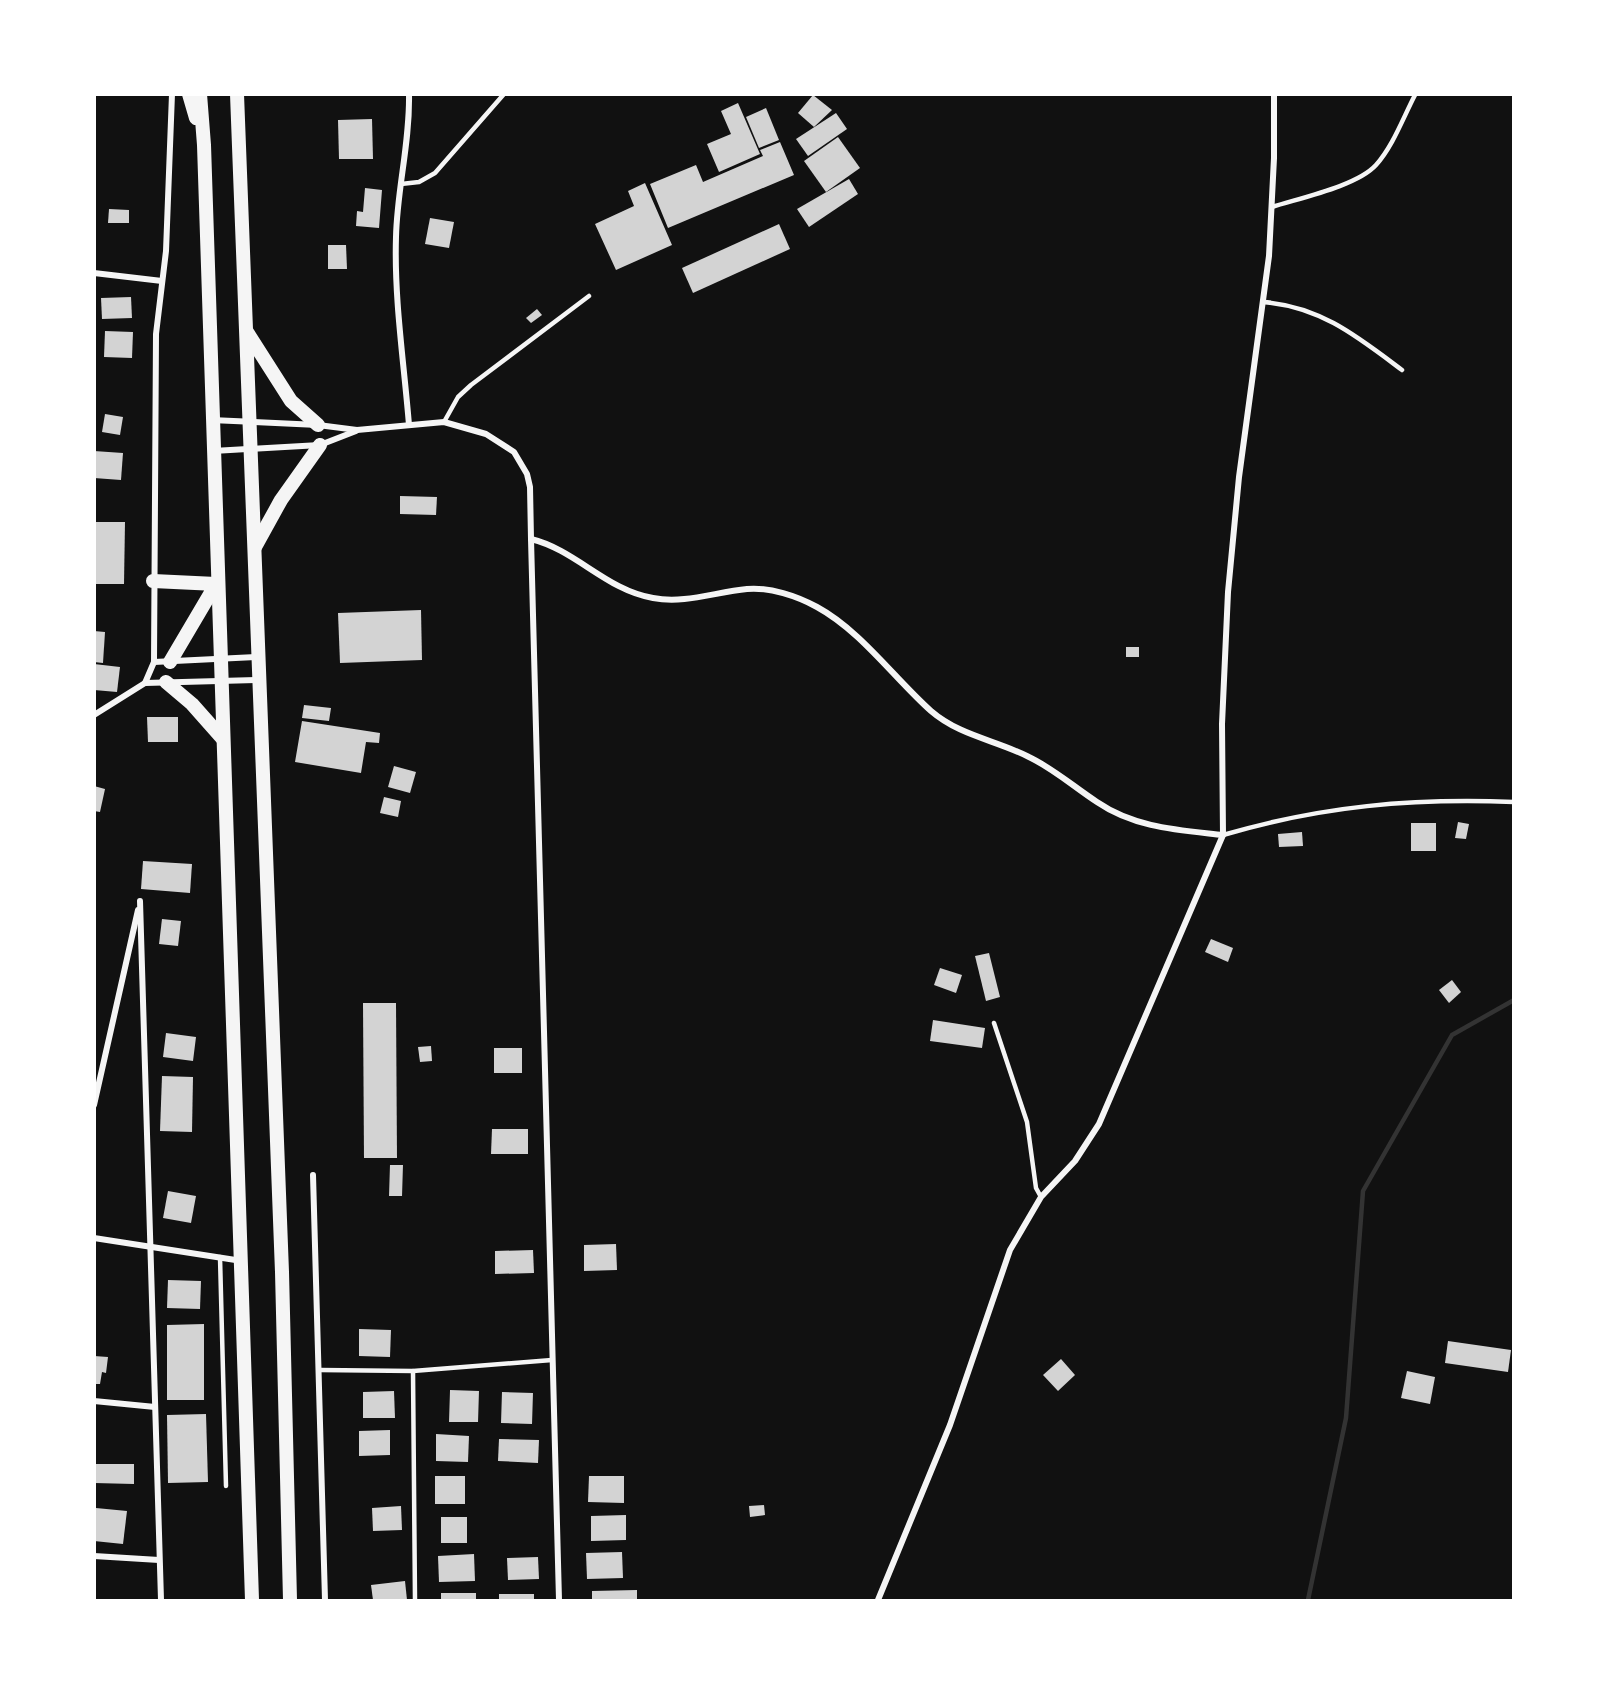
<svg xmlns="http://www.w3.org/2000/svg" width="1608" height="1695" viewBox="0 0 1608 1695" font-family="'Space Grotesk',sans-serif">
<rect width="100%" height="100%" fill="#111"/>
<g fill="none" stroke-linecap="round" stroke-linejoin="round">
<polyline stroke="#333" stroke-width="4.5" points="1308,1600 1346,1418 1363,1191 1452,1035 1514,1000"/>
</g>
<g fill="#d3d3d3">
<polygon points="813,95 832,110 814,127 798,113"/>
<polygon points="738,103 760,154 719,172 707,144 731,134 721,111"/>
<polygon points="766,108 779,140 759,148 746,117"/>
<polygon points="836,113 847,129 808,156 796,139"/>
<polygon points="372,119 373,159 339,159 338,120"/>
<polygon points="838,137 860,168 826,192 804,161"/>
<polygon points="780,142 794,175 668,228 650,184 696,165 703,182 763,156 760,150"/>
<polygon points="849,179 858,194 809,227 797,209"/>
<polygon points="645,183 672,245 616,270 595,224 634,206 628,191"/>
<polygon points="365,188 382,190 379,228 356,226 357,211 363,212"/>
<polygon points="109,209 129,210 129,223 108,223"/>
<polygon points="430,218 454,222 449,248 425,244"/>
<polygon points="779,224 790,249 693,293 682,268"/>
<polygon points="328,245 346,245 347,269 328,269"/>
<polygon points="131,297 132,318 102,319 101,298"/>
<polygon points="537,309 542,315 531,323 526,318"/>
<polygon points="105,331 133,332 132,358 104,357"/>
<polygon points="105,414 123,417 120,435 102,432"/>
<polygon points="94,451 123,453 121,480 94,478"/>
<polygon points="400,496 437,497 436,515 400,514"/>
<polygon points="94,522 125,522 124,584 94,584"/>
<polygon points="421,610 422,660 340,663 338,613"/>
<polygon points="94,631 105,632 103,663 94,662"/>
<rect x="1126" y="647" width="13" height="10"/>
<polygon points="94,664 120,667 117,692 94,690"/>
<polygon points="304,705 331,708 329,721 302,718"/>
<polygon points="147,717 178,717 178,742 148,742"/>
<polygon points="302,721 380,733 379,743 366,742 361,773 295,762"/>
<polygon points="394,766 416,772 410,793 388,787"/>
<polygon points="94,786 105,789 100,812 94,811"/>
<polygon points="384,797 401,801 398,817 380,813"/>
<polygon points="1458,822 1469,824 1466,839 1455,838"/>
<rect x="1411" y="823" width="25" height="28"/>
<polygon points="1302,832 1303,846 1279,847 1278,834"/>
<polygon points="143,861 192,864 190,893 141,889"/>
<polygon points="162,919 181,921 178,946 159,944"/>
<polygon points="1211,939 1233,948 1228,962 1205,952"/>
<polygon points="989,953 1000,997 986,1001 975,956"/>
<polygon points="940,968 962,975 956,993 934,985"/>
<polygon points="1452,980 1461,992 1449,1003 1439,990"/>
<polygon points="363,1003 396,1003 397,1158 364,1158"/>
<polygon points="933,1020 985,1028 982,1048 930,1041"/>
<polygon points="166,1033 196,1037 193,1061 163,1057"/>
<polygon points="431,1046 432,1061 420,1062 418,1047"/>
<rect x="494" y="1048" width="28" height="25"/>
<polygon points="162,1076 193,1077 192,1132 160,1131"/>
<polygon points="492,1129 528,1129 528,1154 491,1154"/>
<polygon points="390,1165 403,1165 402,1196 389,1196"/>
<polygon points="168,1191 196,1196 191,1223 163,1218"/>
<polygon points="616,1244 617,1270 584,1271 584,1245"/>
<polygon points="533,1250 534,1273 495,1274 495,1251"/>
<polygon points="168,1280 201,1281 200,1309 167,1308"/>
<polygon points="204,1324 204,1400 167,1400 167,1325"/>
<polygon points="359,1329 391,1330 390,1357 359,1356"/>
<polygon points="1448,1341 1511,1350 1508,1372 1445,1363"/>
<polygon points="94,1356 108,1357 106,1373 102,1372 100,1384 94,1384"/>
<polygon points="1061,1359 1075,1375 1058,1391 1043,1375"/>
<polygon points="1407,1371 1435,1377 1430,1404 1401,1398"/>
<polygon points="450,1390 479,1391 478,1422 449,1422"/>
<polygon points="394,1391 395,1418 363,1418 363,1392"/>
<polygon points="502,1392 533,1393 532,1424 501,1423"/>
<polygon points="206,1414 208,1482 168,1483 167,1415"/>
<polygon points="390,1430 390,1455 359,1456 359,1431"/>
<polygon points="436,1434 469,1436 468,1462 436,1461"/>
<polygon points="499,1439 539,1440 538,1463 498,1461"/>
<polygon points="94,1464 134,1464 134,1484 94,1483"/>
<rect x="435" y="1476" width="30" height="28"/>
<polygon points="589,1476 624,1476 624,1503 588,1502"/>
<polygon points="764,1505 765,1515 750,1517 749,1506"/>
<polygon points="401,1506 402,1530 373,1531 372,1508"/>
<polygon points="96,1508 127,1511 123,1544 94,1541"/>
<polygon points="626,1515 626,1540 591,1541 591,1516"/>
<rect x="441" y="1517" width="26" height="26"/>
<polygon points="622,1552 623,1578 587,1579 586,1553"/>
<polygon points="474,1554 475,1581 439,1582 438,1556"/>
<polygon points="538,1557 539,1579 508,1580 507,1558"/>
<polygon points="405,1581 407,1600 373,1600 371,1585"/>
<polygon points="637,1590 637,1600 592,1600 592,1591"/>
<rect x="441" y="1593" width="35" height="7"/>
<rect x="499" y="1594" width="35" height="6"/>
</g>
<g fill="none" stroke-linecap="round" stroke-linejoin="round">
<g stroke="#f5f5f5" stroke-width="4.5">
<polyline points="401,184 419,182 435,173 504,94"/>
<path d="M 1272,207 C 1300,198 1357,186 1376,165 C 1393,146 1403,118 1415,95"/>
<path d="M 1263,302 C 1320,306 1358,337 1402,370"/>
<polyline points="444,422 458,397 471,385 589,296"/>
<path d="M 1223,835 C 1322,806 1411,798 1514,802"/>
<polyline points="994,1023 1027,1122 1036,1188 1041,1197"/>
<polyline points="220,1257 226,1486"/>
<polyline points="320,1370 413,1371 552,1360"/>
<polyline points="413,1371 415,1600"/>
</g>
<g stroke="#f5f5f5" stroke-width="6">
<polyline points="94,273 162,281"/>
<polyline points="211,420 318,425 357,430 444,422 486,434 514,452 527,474 530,487 531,539 559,1600"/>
<path d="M 409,425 C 404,363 394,299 396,237 C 397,189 410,143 409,94"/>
<polyline points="213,451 320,445 356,431"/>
<path d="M 531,539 C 576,550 606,590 653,598 C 685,604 715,592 747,589 C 770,587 797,596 817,607 C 861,631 894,678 931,711 C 960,736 996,740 1029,757 C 1054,769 1074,787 1097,802 C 1135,828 1179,830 1223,835"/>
<polyline points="154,662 258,657"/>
<polyline points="145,683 154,662 156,334 166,251 172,94"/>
<polyline points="94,715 145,683 259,680"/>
<polyline points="140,901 161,1600"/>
<polyline points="94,1105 138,910"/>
<polyline points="313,1175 325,1600"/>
<polyline points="94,1238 242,1261"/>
<polyline points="94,1401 155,1407"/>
<polyline points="94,1556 159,1560"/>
<polyline points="878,1600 950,1425 1010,1250 1041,1197 1075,1161 1099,1124 1223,835 1222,724 1228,592 1239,477 1269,256 1274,158 1274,94"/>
</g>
<g stroke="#f5f5f5" stroke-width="14">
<polyline points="189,94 196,118"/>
<path d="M 200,94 L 204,145 C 216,630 240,1115 252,1600"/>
<polyline points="237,94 282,1272 290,1600"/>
<polyline points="247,332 291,401 318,425"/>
<polyline points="255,547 281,500 320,445"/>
<polyline points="153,581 216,584 170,662"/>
<polyline points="166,682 192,704 223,739"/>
</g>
</g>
<rect width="1608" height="1695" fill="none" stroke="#ffffff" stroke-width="192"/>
</svg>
